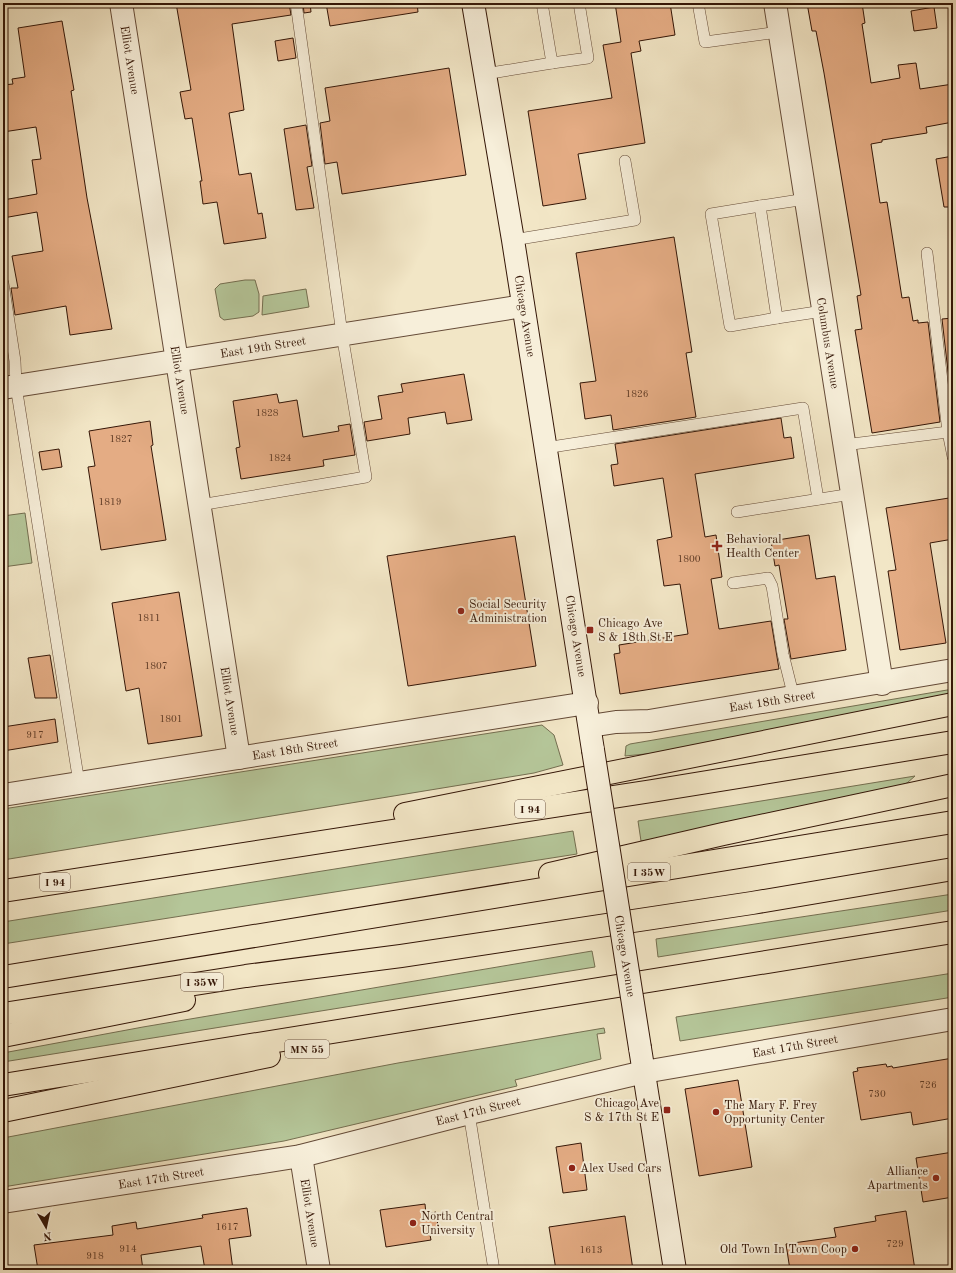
<svg xmlns="http://www.w3.org/2000/svg" width="956" height="1273" viewBox="0 0 956 1273" font-family="'Old Standard TT',serif">
<rect width="100%" height="100%" fill="#f2e6c6"/>
<filter id="stains"><feTurbulence type="fractalNoise" baseFrequency=".005" numOctaves="4"/><feColorMatrix values="0 0 0 0 .2 0 0 0 0 .09 0 0 0 0 .02 0 0 0 .5 -.17"/></filter>
<radialGradient id="worn" r=".72"><stop offset=".6" stop-color="#630" stop-opacity="0"/><stop offset="1" stop-color="#630" stop-opacity=".3"/></radialGradient>
<g fill="#b5c699" stroke="#746e50">
<polygon points="245,280 255,280 259,294 259,312 253,316 224,320 220,317 215,289 220,284"/>
<polygon points="306,289 309,307 262,315 263,296"/>
<polygon points="25,513 32,563 3,567 3,516"/>
<polygon points="953,689 953,697 666,752 625,756 626,746 630,744"/>
<polygon points="542,725 554,735 563,765 534,773 3,860 3,809"/>
<polygon points="915,776 907,783 881,793 681,835 641,841 638,821"/>
<polygon points="573,831 577,854 3,944 3,922"/>
<polygon points="953,894 953,910 658,957 656,939"/>
<polygon points="592,951 595,967 3,1062 3,1053 143,1027"/>
<polygon points="953,973 953,997 680,1041 676,1017"/>
<polygon points="604,1028 605,1033 597,1034 601,1059 515,1080 517,1086 284,1141 3,1187 3,1138 398,1063"/>
</g>
<g fill="#e4ac84" stroke="#341607">
<polygon points="176,3 289,3 291,15 232,24 244,110 229,113 239,175 251,173 258,214 262,213 266,238 224,244 217,202 203,204 200,181 202,181 192,118 185,119 180,92 191,90"/>
<polygon points="303,3 310,3 311,12 304,13"/>
<polygon points="326,3 417,3 418,12 330,26"/>
<polygon points="615,3 670,3 675,35 639,41 641,51 631,53 645,143 578,154 586,199 543,206 528,111 612,98 603,45 621,42"/>
<polygon points="807,3 862,3 865,23 862,24 871,83 900,78 898,65 916,63 920,89 953,84 953,122 926,127 927,133 882,140 882,142 871,144 880,203 887,202 902,298 909,297 913,321 918,320 918,323 928,322 940,422 872,433 855,330 862,329 857,296 861,295 824,73 816,31 812,31"/>
<polygon points="934,7 937,28 914,31 911,11"/>
<polygon points="62,21 74,90 71,91 87,198 112,329 70,335 66,306 15,315 11,288 18,288 12,256 43,251 37,212 3,218 3,200 37,194 32,160 41,159 36,127 3,132 3,85 13,84 12,79 25,77 18,28"/>
<polygon points="293,38 296,58 278,61 275,41"/>
<polygon points="449,68 466,175 342,194 337,162 325,164 320,123 330,121 325,88"/>
<polygon points="306,125 312,166 307,167 314,208 296,210 284,129"/>
<polygon points="953,156 953,207 944,207 936,159"/>
<polygon points="674,237 692,352 686,353 696,417 613,430 611,415 585,419 580,383 596,381 576,253"/>
<polygon points="953,318 953,415 942,319"/>
<polygon points="464,374 472,420 447,424 445,412 408,418 410,434 367,441 364,422 382,419 378,396 403,392 401,384"/>
<polygon points="277,394 279,403 297,400 303,437 339,431 338,426 350,424 355,455 323,460 324,466 241,479 236,448 240,447 233,401"/>
<polygon points="781,418 784,438 791,437 794,458 695,474 705,537 716,535 722,577 711,579 719,629 771,621 779,669 620,694 614,654 620,653 619,645 688,634 680,584 664,586 657,540 672,537 663,478 614,486 611,465 618,464 615,444"/>
<polygon points="150,421 153,445 151,446 166,540 101,550 88,467 95,466 89,431"/>
<polygon points="59,449 62,467 42,470 39,452"/>
<polygon points="949,498 953,525 953,539 930,543 946,643 900,650 888,571 896,570 886,508"/>
<polygon points="809,535 816,579 835,576 846,650 791,659 784,619 788,619 779,565 775,566 771,541"/>
<polygon points="515,536 536,666 408,686 387,556"/>
<polygon points="179,592 202,736 148,744 139,688 126,691 112,603"/>
<polygon points="50,655 57,698 35,698 28,658"/>
<polygon points="55,719 58,742 3,751 3,727"/>
<polygon points="953,1058 953,1118 913,1125 911,1112 861,1120 853,1072 858,1071 857,1068 886,1064 887,1067 892,1066 893,1068"/>
<polygon points="738,1080 752,1167 699,1176 685,1089"/>
<polygon points="581,1143 587,1190 563,1193 556,1147"/>
<polygon points="953,1152 953,1197 923,1202 916,1158"/>
<polygon points="425,1204 426,1214 436,1212 439,1233 430,1235 431,1240 386,1247 380,1210"/>
<polygon points="247,1208 251,1236 229,1239 233,1270 205,1270 201,1246 141,1255 143,1270 38,1270 34,1245 113,1235 112,1226 136,1222 137,1229 203,1218 202,1215"/>
<polygon points="906,1211 915,1270 790,1270 786,1244 836,1237 834,1228 876,1221 875,1216"/>
<polygon points="625,1216 633,1270 556,1270 549,1227"/>
</g>
<g fill="none" stroke-linecap="round" stroke-linejoin="round">
<g stroke="#644a37" stroke-width="12">
<g id="lane">
<polyline points="542,3 552,63 588,58 579,3"/>
<polyline points="698,3 705,42 779,32"/>
<polyline points="485,74 552,63"/>
<polyline points="806,199 760,206 777,318 823,311"/>
<polyline points="760,206 711,214 730,326 777,318"/>
<polyline points="513,240 635,220 625,161"/>
<polyline points="927,253 948,432 953,457"/>
<polyline points="3,283 15,361 16,386 79,783"/>
<polyline points="844,445 948,432"/>
<polyline points="545,448 803,408 818,499"/>
<polyline points="200,505 366,477 342,334 296,3"/>
<polyline points="737,512 852,494"/>
<polyline points="733,583 768,578 772,586 783,654 794,698"/>
<polyline points="469,1113 494,1270"/>
</g>
</g>
<g stroke="#644a37" stroke-width="24">
<g id="street">
<polyline points="121,3 239,758"/>
<polyline points="775,3 882,684"/>
<polyline points="3,388 523,306"/>
<polyline points="590,726 616,722 649,721 953,670"/>
<polyline points="3,795 587,703"/>
<polyline points="301,1156 319,1270"/>
<polyline points="3,1202 301,1156 469,1113 644,1072 953,1019"/>
</g>
</g>
<g stroke="#341607" stroke-width="24">
<g id="secondary">
<polyline points="473,3 513,240 593,750"/>
<polyline points="640,1048 675,1270"/>
</g>
</g>
<g stroke="#341607" stroke-width="24">
<g id="highway">
<polyline points="405,814 953,704"/>
<polyline points="550,874 723,834 953,785"/>
<polyline points="3,891 652,791 953,742"/>
<polyline points="3,977 953,822"/>
<polyline points="3,1014 246,976 401,956 752,903 953,869"/>
<polyline points="3,1036 184,1000"/>
<polyline points="3,1085 953,932"/>
<polyline points="3,1111 269,1056"/>
</g>
</g>
<use href="#lane" stroke="#f7efda" stroke-width="11"/>
<use href="#street" stroke="#f7efda" stroke-width="22"/>
<use href="#secondary" stroke="#f7efda" stroke-width="22"/>
<use href="#highway" stroke="#f2e6c6" stroke-width="22"/>
<g stroke="#341607" stroke-width="24" stroke-linecap="butt">
<polyline id="secondary-bridge" points="593,750 640,1048"/>
</g>
<use href="#secondary-bridge" stroke="#f7efda" stroke-width="22"/>
</g>
<g fill="#8f2418" stroke="#f7efda" stroke-width="1.5">
<path d="M715 540h4v4h4v4h-4v4h-4v-4h-4v-4h4z"/>
<circle cx="461" cy="611" r="4"/>
<rect x="586" y="626" width="8" height="8" rx="2"/>
<rect x="663" y="1106" width="8" height="8" rx="2"/>
<circle cx="716" cy="1112" r="4"/>
<circle cx="572" cy="1168" r="4"/>
<circle cx="936" cy="1178" r="4"/>
<circle cx="413" cy="1223" r="4"/>
<circle cx="855" cy="1249" r="4"/>
</g>
<g text-anchor="middle" stroke-width="4" stroke-linejoin="round" paint-order="stroke">
<g font-size="10" fill="#603c26">
<text x="637" y="397">1826</text>
<text x="267" y="416">1828</text>
<text x="121" y="442">1827</text>
<text x="280" y="461">1824</text>
<text x="110" y="505">1819</text>
<text x="689" y="562">1800</text>
<text x="149" y="621">1811</text>
<text x="156" y="669">1807</text>
<text x="171" y="722">1801</text>
<text x="35" y="738">917</text>
<text x="928" y="1088">726</text>
<text x="877" y="1097">730</text>
<text x="227" y="1230">1617</text>
<text x="895" y="1247">729</text>
<text x="128" y="1252">914</text>
<text x="591" y="1253">1613</text>
<text x="95" y="1259">918</text>
</g>
<g fill="#f7efda" stroke="#6e5746" stroke-width="1">
<rect x="515" y="800" width="30" height="18" rx="3"/>
<rect x="628" y="863" width="42" height="18" rx="3"/>
<rect x="40" y="873" width="30" height="18" rx="3"/>
<rect x="181" y="973" width="42" height="18" rx="3"/>
<rect x="285" y="1040" width="44" height="18" rx="3"/>
</g>
<g font-size="11" font-weight="bold" fill="#341607">
<text x="530" y="813">I 94</text>
<text x="649" y="876">I 35W</text>
<text x="55" y="886">I 94</text>
<text x="202" y="986">I 35W</text>
<text x="307" y="1053">MN 55</text>
</g>
<g font-size="12" fill="#341607" stroke="#f7efda">
<text transform="translate(130 60) rotate(81)" y="4">Elliot Avenue</text>
<text transform="translate(525 316) rotate(81)" y="4">Chicago Avenue</text>
<text transform="translate(828 343) rotate(81)" y="4">Columbus Avenue</text>
<text transform="translate(263 347) rotate(-9)" y="4">East 19th Street</text>
<text transform="translate(180 380) rotate(81)" y="4">Elliot Avenue</text>
<text transform="translate(576 636) rotate(81)" y="4">Chicago Avenue</text>
<text transform="translate(230 701) rotate(81)" y="4">Elliot Avenue</text>
<text transform="translate(772 701) rotate(-9)" y="4">East 18th Street</text>
<text transform="translate(295 749) rotate(-9)" y="4">East 18th Street</text>
<text transform="translate(625 956) rotate(81)" y="4">Chicago Avenue</text>
<text transform="translate(795 1046) rotate(-10)" y="4">East 17th Street</text>
<text transform="translate(478 1111) rotate(-14)" y="4">East 17th Street</text>
<text transform="translate(161 1178) rotate(-9)" y="4">East 17th Street</text>
<text transform="translate(310 1213) rotate(81)" y="4">Elliot Avenue</text>
</g>
<g font-size="12" fill="#341607" stroke="#f7efda" text-anchor="start">
<text x="726" y="543">Behavioral<tspan x="726" dy="14">Health Center</tspan></text>
<text x="469" y="608">Social Security<tspan x="469" dy="14">Administration</tspan></text>
<text x="598" y="627">Chicago Ave<tspan x="598" dy="14">S &amp; 18th St E</tspan></text>
<text x="659" y="1107" text-anchor="end">Chicago Ave<tspan x="659" dy="14">S &amp; 17th St E</tspan></text>
<text x="724" y="1109">The Mary F. Frey<tspan x="724" dy="14">Opportunity Center</tspan></text>
<text x="580" y="1172">Alex Used Cars</text>
<text x="928" y="1175" text-anchor="end">Alliance<tspan x="928" dy="14">Apartments</tspan></text>
<text x="421" y="1220">North Central<tspan x="421" dy="14">University</tspan></text>
<text x="847" y="1253" text-anchor="end">Old Town In Town Coop</text>
</g>
</g>
<rect width="956" height="1273" fill="none" stroke="#f2e6c6" stroke-width="16"/>
<rect x="4" y="4" width="948" height="1265" fill="none" stroke="#341607" stroke-width="2"/>
<rect x="8" y="8" width="940" height="1257" fill="none" stroke="#341607"/>
<g transform="translate(46 1227) rotate(171)" stroke="#f7efda" stroke-width="3" paint-order="stroke">
<path d="M0-3L7 15L0 10L-7 15Z" fill="#341607"/>
<text y="-6" font-size="11" font-weight="bold" text-anchor="middle" fill="#341607">N</text>
</g>
<rect width="100%" height="100%" filter="url(#stains)"/>
<rect width="100%" height="100%" fill="url(#worn)"/>
</svg>
